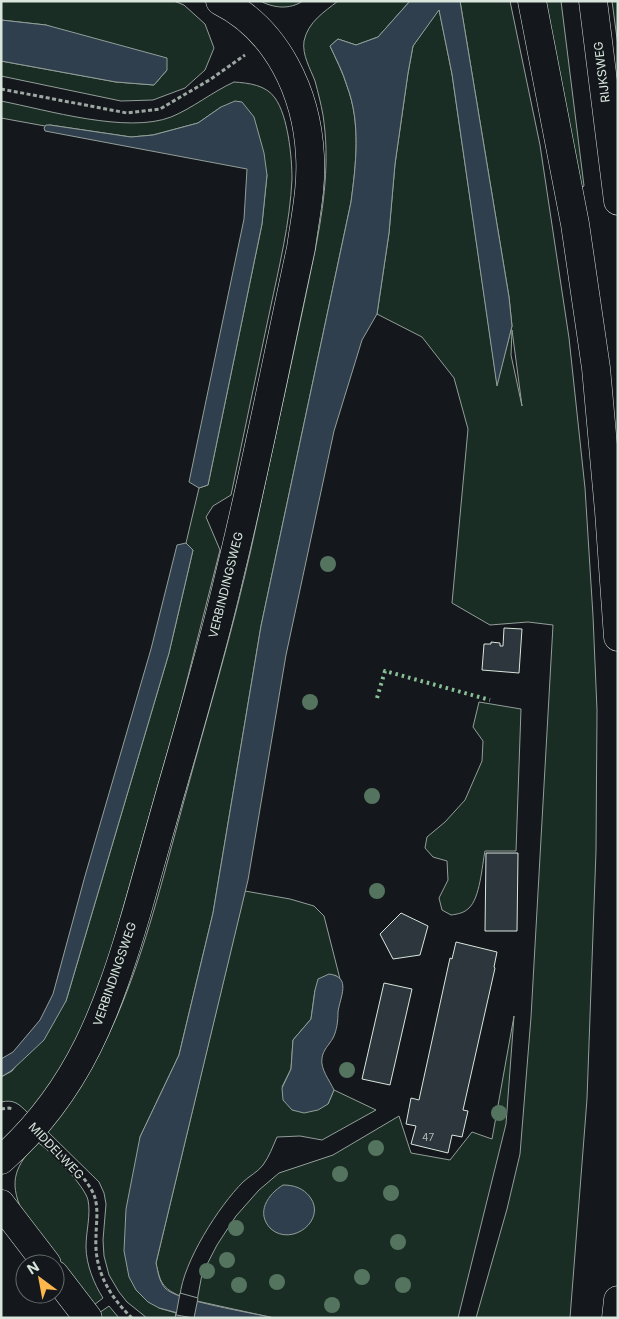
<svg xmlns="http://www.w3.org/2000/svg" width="619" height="1319" viewBox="0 0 619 1319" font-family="Inter,sans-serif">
<rect width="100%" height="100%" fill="#14181c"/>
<g fill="#1a2d24" stroke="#939e99" fill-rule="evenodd">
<polygon points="1,1 174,1 184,5 205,24 214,48 205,70 185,88 153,100 121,101 1,76 1,61 116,82 154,85 167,70 46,25 1,20"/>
<path d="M 260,1 L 303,1 C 289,10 274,8 260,1 Z"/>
<path d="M 338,1 L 410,1 L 378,37 L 356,45 L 338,39 L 330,46 C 336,59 343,73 347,86 C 361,123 356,164 351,202 L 261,626 L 213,913 L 179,1055 L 140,1137 L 159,1308 L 176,1313 L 175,1318 L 147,1318 L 127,1302 L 119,1292 L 109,1275 L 104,1256 L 103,1240 L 106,1204 L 104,1193 L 99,1182 L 47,1131 C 127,1041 155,904 187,790 C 206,720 227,650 244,579 C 253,543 260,506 268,470 C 284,397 300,324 315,251 C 324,205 330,161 323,115 C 321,104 318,92 315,81 C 310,68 302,55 304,41 C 308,22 324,12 338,1 Z"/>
<path d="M 460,1 L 510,1 L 540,145 L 569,338 L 585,488 L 593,616 L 597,710 L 596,851 L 587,1099 L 570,1318 L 476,1318 L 507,1209 L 520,1154 L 531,1017 L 553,625 L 528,622 L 490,625 L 452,603 L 468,429 L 454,378 L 422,337 L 377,314 L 389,233 L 395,164 L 408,73 L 413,46 L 439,9 L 452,74 L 497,384 L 512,326 L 509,297 ZM 512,330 L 522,406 L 511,355 Z"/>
<polygon points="543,1 561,1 584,186 580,188"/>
<polygon points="612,1 618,1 618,46"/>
<path d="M 234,82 C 249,83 266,85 275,98 C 288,116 292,157 292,179 C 290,223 279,267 270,310 C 257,371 244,433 231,495 L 213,506 L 206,517 L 220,550 L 181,704 L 112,947 C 101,985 85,1025 67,1059 C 56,1078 42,1096 28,1113 C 19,1104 14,1099 1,1102 L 1,1077 L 12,1071 L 66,1001 L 169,653 L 193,550 L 186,543 L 199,488 L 208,485 L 262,224 L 267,175 L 221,107 L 198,123 L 153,135 L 131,137 L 50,125 L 45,126 L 1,118 L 1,101 C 47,110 127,134 171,117 C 193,108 212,92 234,82 Z"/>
<path d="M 479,702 L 521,709 L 516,851 L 485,851 C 482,866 480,898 469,908 C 464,913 458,914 451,915 L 442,910 L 439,898 L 448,880 L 447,861 L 433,857 L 425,848 L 427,837 L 445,822 L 465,800 L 482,761 L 483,741 L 473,727 Z"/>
<path d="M 245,891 L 290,899 L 314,906 L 324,916 L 340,979 L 335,975 L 315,990 L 311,1019 L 293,1040 L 291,1069 L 282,1087 L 328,1104 L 334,1090 L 376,1110 L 322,1140 L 300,1136 L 277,1137 C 273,1146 269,1157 263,1165 C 258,1172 249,1176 243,1182 C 219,1206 183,1262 180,1296 C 162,1288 160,1282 156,1263 Z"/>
<polygon points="514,1016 506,1124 458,1318 274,1318 197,1301 202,1274 217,1245 236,1216 259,1190 279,1173 333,1155 399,1116 411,1153 450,1160 472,1132 492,1139"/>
<path d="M 37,1142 C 50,1150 85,1186 88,1200 C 91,1215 86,1231 86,1247 C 86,1264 94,1284 103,1298 L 94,1305 L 22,1211 C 8,1180 16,1166 37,1142 Z"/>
<polygon points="109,1306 119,1318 102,1318 99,1313"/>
</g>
<g fill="#2f3f4d" stroke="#939e99">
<path d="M 410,1 L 460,1 L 509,297 L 512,326 L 497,386 L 452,74 L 439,10 L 413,46 L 408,73 L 395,164 L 389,233 L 377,314 L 362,340 L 334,431 L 286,655 L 248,880 L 156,1263 C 158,1272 159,1281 165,1288 C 176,1301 254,1313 274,1318 L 197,1318 L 159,1308 L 148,1302 L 136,1290 L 129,1277 L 124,1251 L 126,1209 L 140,1137 L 179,1055 L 213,913 L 261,626 L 351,202 C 356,164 361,123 347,86 C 343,72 336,59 330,46 L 338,39 L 356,45 L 378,37 Z"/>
<polygon points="1,20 46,25 167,58 167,70 154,85 116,82 1,61"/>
<polygon points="235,101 242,102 254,117 264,153 267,175 262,224 208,485 199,488 189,482 244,219 247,169 45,131 44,128 46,125 50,125 131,137 153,135 198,123 221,107"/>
<polygon points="186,543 193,550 169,653 66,1001 44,1040 11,1071 1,1077 1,1059 13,1052 40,1020 53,994 85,876 151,649 177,545"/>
<path d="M 329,974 C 352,977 340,997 338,1012 C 338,1021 337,1030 333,1038 C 329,1045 323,1050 322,1058 C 320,1069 330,1081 334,1090 L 328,1104 L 318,1110 L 304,1113 L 292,1110 L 283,1100 L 282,1088 L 291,1069 L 293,1040 L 311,1019 L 315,990 L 318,979 Z"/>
<path d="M 283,1185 C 294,1185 303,1188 310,1197 C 327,1220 292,1247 271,1229 C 255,1213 268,1194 283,1185 Z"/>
</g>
<polygon fill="#14181c" stroke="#939e99" points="180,1293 198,1298 194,1318 176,1315"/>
<g fill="#2c363c" stroke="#d8e6dc">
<polygon points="504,628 522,629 519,673 482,670 484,644 491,644 491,642 500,643 500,646 503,646"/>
<polygon points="486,853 518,853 517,931 485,931"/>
<polygon points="401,913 428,926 420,955 393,959 380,934"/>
<polygon points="456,942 497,952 494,967 495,968 463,1110 468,1111 462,1137 452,1135 448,1153 411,1144 416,1126 406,1124 411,1098 419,1100 450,958 452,959"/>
<polygon points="384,983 412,989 390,1085 362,1079"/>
</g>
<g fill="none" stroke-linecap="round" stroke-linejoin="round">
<g stroke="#d8e6dc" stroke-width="29">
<g id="secondary">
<path d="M 1,1160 C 80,1090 108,1009 137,911 C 148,872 159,833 170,794 C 191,722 212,650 229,577 C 256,468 277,358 301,248 C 305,218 312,187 310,156 C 307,94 278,30 220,1"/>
<polyline points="1,1204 47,1264"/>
<polyline points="55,1275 88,1318"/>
</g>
</g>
<g stroke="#d8e6dc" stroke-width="29">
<g id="highway">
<polyline points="532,1 575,224 596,368 609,511 618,637"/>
<polyline points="593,1 618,201"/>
<polyline points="616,1318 618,1300"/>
</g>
</g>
<g stroke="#9da8a2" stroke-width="3" stroke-dasharray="4 2.5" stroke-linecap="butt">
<polyline points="1,89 127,113 160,109 211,79 245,55"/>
<polyline points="1,1109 9,1108 13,1109"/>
<path d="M 52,1146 C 66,1161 86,1176 94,1195 C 99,1208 96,1224 96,1237 C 94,1270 109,1296 132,1318"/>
</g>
<use href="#secondary" stroke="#14181c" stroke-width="28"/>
<use href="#highway" stroke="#14181c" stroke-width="28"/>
<polyline stroke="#8ac095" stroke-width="4" stroke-dasharray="2.5 4" stroke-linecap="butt" points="377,698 385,671 490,700"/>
</g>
<g fill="#55745f">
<circle cx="328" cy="564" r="8"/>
<circle cx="310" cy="702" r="8"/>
<circle cx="372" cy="796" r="8"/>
<circle cx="377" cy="891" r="8"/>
<circle cx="347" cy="1070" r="8"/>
<circle cx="499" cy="1113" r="8"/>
<circle cx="376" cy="1148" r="8"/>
<circle cx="340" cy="1174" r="8"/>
<circle cx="391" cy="1193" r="8"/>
<circle cx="236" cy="1228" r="8"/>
<circle cx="398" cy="1242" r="8"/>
<circle cx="227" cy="1260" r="8"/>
<circle cx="207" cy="1271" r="8"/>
<circle cx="362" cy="1277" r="8"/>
<circle cx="277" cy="1282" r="8"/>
<circle cx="239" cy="1285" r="8"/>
<circle cx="403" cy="1285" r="8"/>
<circle cx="332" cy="1305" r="8"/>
</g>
<g text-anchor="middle" stroke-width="4" stroke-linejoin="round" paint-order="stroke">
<g font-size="10" fill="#adbab4">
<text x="428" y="1141">47</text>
</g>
<g font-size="12" fill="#d8e6dc" stroke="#14181c">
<text transform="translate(602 72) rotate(-97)" y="4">RIJKSWEG</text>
<text transform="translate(226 585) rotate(-76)" y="4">VERBINDINGSWEG</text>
<text transform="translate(115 974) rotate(-71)" y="4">VERBINDINGSWEG</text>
<text transform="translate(56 1151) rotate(46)" y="4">MIDDELWEG</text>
</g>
</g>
<rect width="619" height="1319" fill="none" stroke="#d8e6dc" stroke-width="5"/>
<g transform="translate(40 1279) rotate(328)"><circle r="24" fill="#14181c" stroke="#626a69"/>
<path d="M0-4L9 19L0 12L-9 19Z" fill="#ffb74d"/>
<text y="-8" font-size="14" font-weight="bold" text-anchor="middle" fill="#d8e6dc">N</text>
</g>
</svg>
